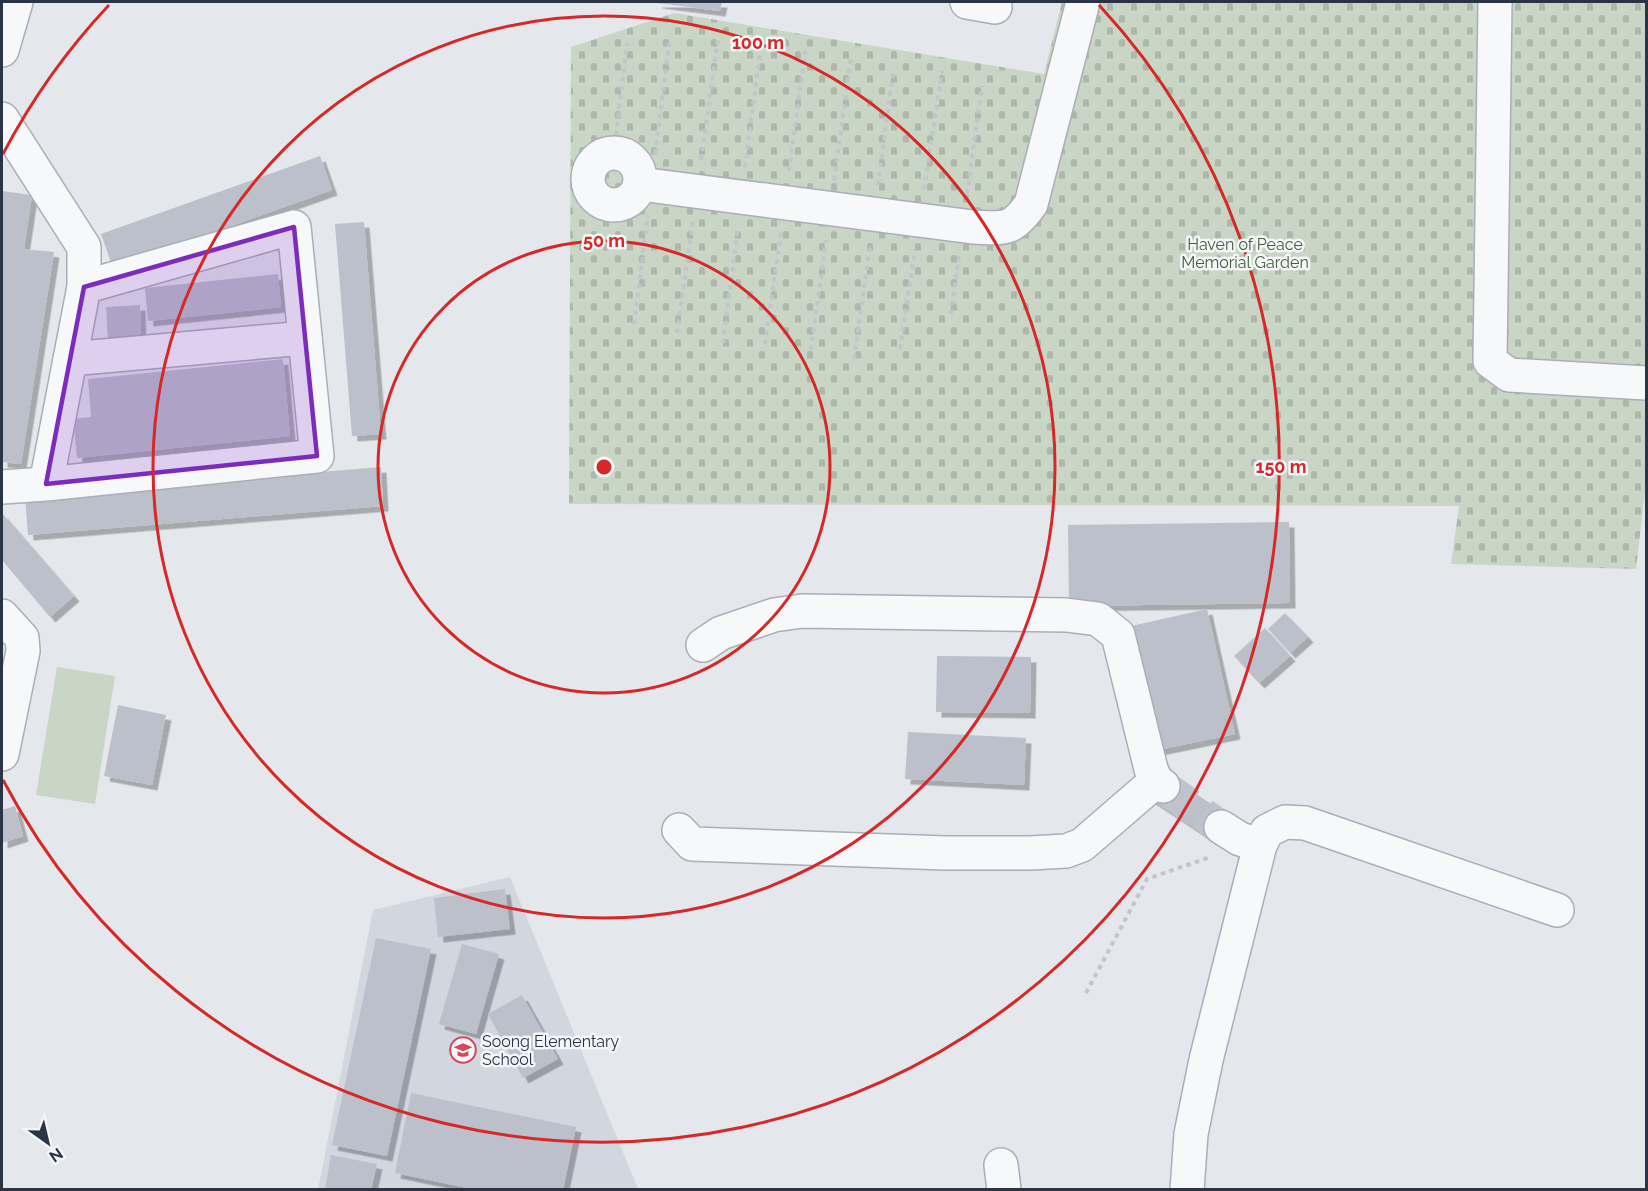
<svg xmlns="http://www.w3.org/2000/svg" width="1648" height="1191" viewBox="0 0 1648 1191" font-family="Raleway,sans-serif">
<defs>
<pattern id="cemetery-stones" width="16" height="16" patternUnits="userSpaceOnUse" patternTransform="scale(1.5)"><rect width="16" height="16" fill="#c9d6c5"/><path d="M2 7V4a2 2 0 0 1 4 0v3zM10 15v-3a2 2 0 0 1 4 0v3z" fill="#adb8ab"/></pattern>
<filter id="shadow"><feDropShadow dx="5.5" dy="5.5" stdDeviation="0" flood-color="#0004"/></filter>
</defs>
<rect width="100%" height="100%" fill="#e4e7ec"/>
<polygon fill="#d2d6de" points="510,877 638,1189 318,1190 373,910"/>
<polygon fill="#c9d6c5" points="57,667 115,676 95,804 36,795"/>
<polygon fill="url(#cemetery-stones)" points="1062,2 1646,2 1646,483 1636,569 1451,564 1459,506 569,504 571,47 674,13 1044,74"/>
<g fill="#bbc0ca" filter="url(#shadow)">
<polygon points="657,2 722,2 720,11 657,3"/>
<polygon points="320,156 332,190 113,268 101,234"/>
<polygon points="2,191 32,195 24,249 54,252 21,464 2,462"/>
<polygon points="364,222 381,434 352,436 335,224"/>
<polygon points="278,274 281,307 148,321 145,288"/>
<polygon points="140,305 141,338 108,340 106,307"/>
<polygon points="283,359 290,436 77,458 73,419 91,417 88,379"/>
<polygon points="381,467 383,506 28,535 25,497"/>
<polygon points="2,513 74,596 50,617 2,560"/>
<polygon points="1289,522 1290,603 1069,606 1068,525"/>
<polygon points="1207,609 1235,734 1153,751 1127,627"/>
<polygon points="1285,613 1308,637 1290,653 1268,629"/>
<polygon points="1265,628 1290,656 1259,683 1234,656"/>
<polygon points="937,656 1031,657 1030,713 936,712"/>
<polygon points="118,705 166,715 152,785 104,776"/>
<polygon points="908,732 1026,738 1024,785 905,779"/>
<polygon points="1172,778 1228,815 1214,841 1149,798"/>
<polygon points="15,806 23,836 2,843 2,810"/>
<polygon points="505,889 510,929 438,937 434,898"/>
<polygon points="376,938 431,949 387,1156 332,1145"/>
<polygon points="462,944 499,954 476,1034 439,1024"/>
<polygon points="522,995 558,1059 523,1078 488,1014"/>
<polygon points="411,1093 576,1127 563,1190 477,1190 395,1173"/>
<polygon points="331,1155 377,1164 371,1190 325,1190"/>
</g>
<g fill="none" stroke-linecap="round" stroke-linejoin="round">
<polyline stroke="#bfc3cb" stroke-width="33" stroke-dasharray="33 16" stroke-linecap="butt" points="1163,786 1221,827"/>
<g stroke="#a9aeb7" stroke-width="36">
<g id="minor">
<polyline points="967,2 995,7"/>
<polyline points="1495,2 1490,361 1509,375 1646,383"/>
<polyline points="2,50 16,2"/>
<polyline points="2,119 84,247 84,287"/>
<circle cx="614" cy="179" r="26"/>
<path d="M 640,184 L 973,227 C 1005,228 1011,232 1031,204 L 1083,2"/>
<polyline points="70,359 305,338"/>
<polyline points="2,487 46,484 317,456 294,227 84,287 46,484"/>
<polyline points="2,616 22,638 23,651 2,754"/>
<polyline points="703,645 721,633 774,615 802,611 1066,615 1098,619 1118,635 1151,769 1156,781"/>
<polyline points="1221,827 1240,839 1260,845"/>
<polyline points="679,830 692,844 946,853 1030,853 1066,851 1082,845 1156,781 1163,786"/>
<polyline points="1001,1165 1004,1190"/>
<polyline points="1187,1190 1191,1134 1206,1060 1260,845 1267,831 1285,822 1305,823 1557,910"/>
</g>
</g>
<g stroke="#c2c5cb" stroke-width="4" stroke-dasharray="4.5 4.5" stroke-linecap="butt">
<polyline points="614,153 627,43"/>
<polyline points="655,154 670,38"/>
<polyline points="701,160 718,40"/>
<polyline points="745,167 761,46"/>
<polyline points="789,171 806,47"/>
<polyline points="834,180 851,57"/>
<polyline points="878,185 893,73"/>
<polyline points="924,189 942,71"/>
<polyline points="967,194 982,86"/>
<polyline points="951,314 959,255"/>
<polyline points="634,324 648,215"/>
<polyline points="677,333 693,221"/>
<polyline points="723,343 738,228"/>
<polyline points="765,344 781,232"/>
<polyline points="900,349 915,250"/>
<polyline points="811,350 826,240"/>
<polyline points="854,359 870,246"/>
<polyline points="1086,993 1147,879 1210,857"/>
</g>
<use href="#minor" stroke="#f7f8fa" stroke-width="33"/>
</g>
<path fill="#7b2cbf" fill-opacity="0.2" stroke="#7b2cbf" stroke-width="4.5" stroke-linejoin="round" d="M 294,227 L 317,456 L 46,484 L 84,287 Z"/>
<g fill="none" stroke="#d62828" stroke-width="3">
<circle cx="604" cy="467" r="226"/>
<circle cx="604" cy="467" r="451"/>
<path d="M3 154A677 677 0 0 1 109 5M1099 5A677 677 0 1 1 3 780"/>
</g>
<defs>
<g id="school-ring" transform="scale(1.35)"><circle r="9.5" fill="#f4f6f9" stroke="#d1495b" stroke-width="1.5"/><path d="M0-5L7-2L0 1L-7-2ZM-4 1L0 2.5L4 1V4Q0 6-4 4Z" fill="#d1495b"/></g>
</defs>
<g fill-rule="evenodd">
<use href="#school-ring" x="463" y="1050"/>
</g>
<g text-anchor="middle" stroke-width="5" stroke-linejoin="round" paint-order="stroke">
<g font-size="16" fill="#3f6138" stroke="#f4f6f9">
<text x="1245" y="250">Haven of Peace<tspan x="1245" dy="18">Memorial Garden</tspan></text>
</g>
<g font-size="16" fill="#2b3445" stroke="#f4f6f9" text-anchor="start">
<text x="482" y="1047">Soong Elementary<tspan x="482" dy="18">School</tspan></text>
</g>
</g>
<circle cx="604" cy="467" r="9" fill="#d62828" stroke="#f4f6f9" stroke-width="3"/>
<g font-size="18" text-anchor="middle" font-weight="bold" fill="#d62828" stroke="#f4f6f9" stroke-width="5" stroke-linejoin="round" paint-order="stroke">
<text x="758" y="49">100 m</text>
<text x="604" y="247">50 m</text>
<text x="1281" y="473">150 m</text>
</g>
<rect width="1648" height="1191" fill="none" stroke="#2b3445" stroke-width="6"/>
<g transform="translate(48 1143) rotate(146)" stroke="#f4f6f9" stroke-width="4.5" paint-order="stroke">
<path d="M0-4.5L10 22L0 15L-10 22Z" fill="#2b3445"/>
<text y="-9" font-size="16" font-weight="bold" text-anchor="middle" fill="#2b3445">N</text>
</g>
</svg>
